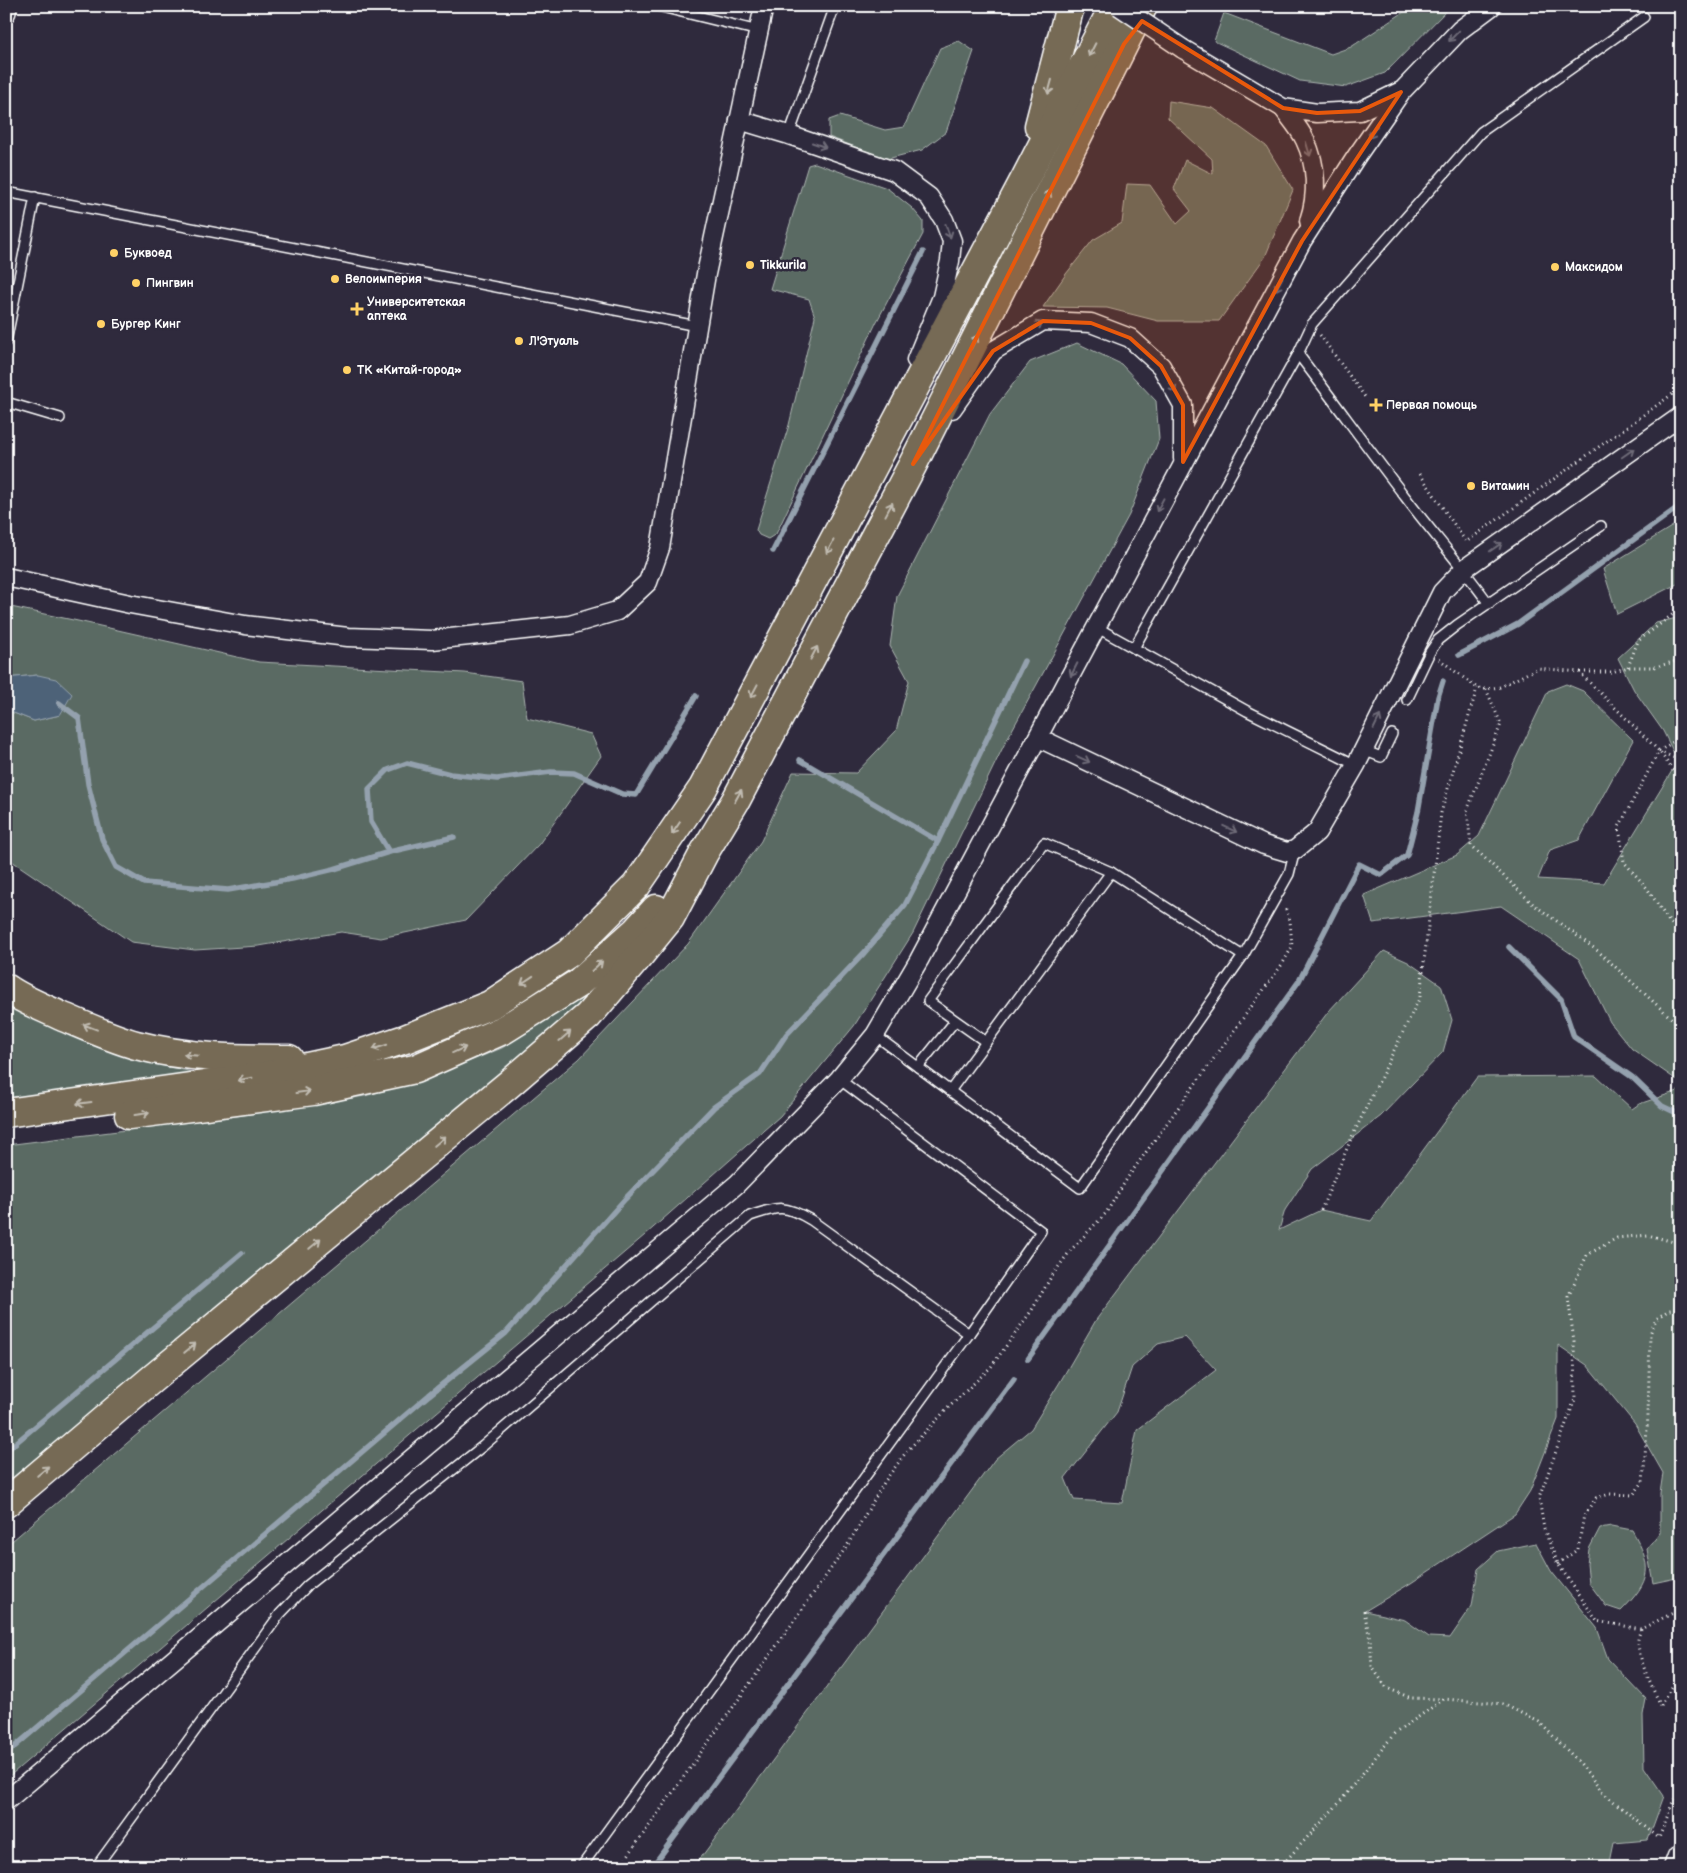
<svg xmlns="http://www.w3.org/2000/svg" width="1687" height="1873" viewBox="0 0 1687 1873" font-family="'Balsamiq Sans',sans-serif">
<rect width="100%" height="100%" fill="#2f2a3d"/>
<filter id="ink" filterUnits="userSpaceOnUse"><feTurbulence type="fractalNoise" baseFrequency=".02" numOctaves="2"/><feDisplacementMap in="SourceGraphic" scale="10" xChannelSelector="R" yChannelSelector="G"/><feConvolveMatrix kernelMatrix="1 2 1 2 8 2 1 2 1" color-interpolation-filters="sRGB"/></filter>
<g filter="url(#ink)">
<g fill="#5a6b63" stroke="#acb5b1" fill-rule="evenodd">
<polygon points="1413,6 1451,6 1385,73 1346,87 1300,81 1214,41 1224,13 1331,54 1351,47"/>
<polygon points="959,41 974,51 946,132 922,150 887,159 829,137 829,120 840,116 885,130 904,127 940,48"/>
<polygon points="1169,101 1213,108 1266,146 1293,190 1265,257 1219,321 1158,321 1107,308 1043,307 1066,274 1093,240 1122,223 1127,184 1150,185 1177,224 1191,211 1174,189 1185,160 1213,174 1212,159 1168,118"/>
<polygon points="815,163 887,188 912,208 923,221 923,234 876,323 776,534 768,539 759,535 756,530 789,425 815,317 809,299 770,289 808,165"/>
<polygon points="1077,343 1121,364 1156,401 1159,439 1129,515 1005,743 913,933 854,1026 780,1116 645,1235 6,1779 6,1546 579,1059 688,944 761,841 793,772 856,773 896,731 909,681 890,646 897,596 990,414 1030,362"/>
<polygon points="1681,521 1681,582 1617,614 1603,569"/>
<polygon points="6,606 78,621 259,662 465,673 522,681 527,718 591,734 601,756 539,844 466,920 381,938 341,932 259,946 195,950 131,942 6,857 6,710 34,721 60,715 38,675 6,678"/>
<polygon points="1681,617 1681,1083 1632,1049 1610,1022 1579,959 1501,906 1373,923 1364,895 1457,855 1479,836 1548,691 1566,684 1583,691 1633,740 1579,840 1550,850 1538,879 1604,883 1678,761 1663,731 1634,690 1618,658 1656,623"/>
<path d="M 1384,951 L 1408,962 L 1441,985 L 1452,1020 L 1443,1052 L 1381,1116 L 1312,1169 L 1285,1210 L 1279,1230 L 1321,1210 L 1371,1221 L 1477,1077 L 1596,1076 L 1632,1109 L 1639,1104 L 1681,1090 L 1681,1577 L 1653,1583 L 1647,1549 L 1660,1533 L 1660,1493 L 1663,1473 L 1635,1424 L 1587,1365 L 1558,1345 L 1558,1419 L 1530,1491 L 1515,1514 L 1411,1583 L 1365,1611 L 1405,1620 L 1429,1637 L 1450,1638 L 1472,1606 L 1478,1569 L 1498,1551 L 1536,1543 L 1551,1571 L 1597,1628 L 1608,1659 L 1646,1699 L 1643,1715 L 1644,1767 L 1664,1796 L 1648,1840 L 1614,1843 L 1609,1867 L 694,1867 L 995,1459 L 1031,1429 L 1060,1382 L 1096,1320 L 1328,1012 ZM 1185,1337 L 1216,1370 L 1137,1430 L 1122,1503 L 1074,1500 L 1065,1478 L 1117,1412 L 1132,1367 L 1158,1344 Z"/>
<polygon points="609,979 535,1050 346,1199 6,1483 6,1145 230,1117 365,1096 436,1075 502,1048"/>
<polygon points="6,1004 17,1010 93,1045 165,1066 202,1074 187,1077 6,1099"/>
<path d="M 1611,1526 L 1632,1530 C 1653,1567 1652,1580 1621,1611 L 1606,1606 L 1589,1583 L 1587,1564 L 1589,1549 L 1600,1528 Z"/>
</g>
<polygon fill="#4d6278" stroke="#94a1ae" points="38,675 56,679 72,694 60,715 34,721 6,710 6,678"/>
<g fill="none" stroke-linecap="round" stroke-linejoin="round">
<g stroke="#94a1ae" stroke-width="5.5">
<polyline points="773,551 923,252"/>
<polyline points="1459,655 1518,624 1681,505"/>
<polyline points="59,703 79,718 88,784 102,839 116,867 144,883 228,890 292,879 334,869 389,852 371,822 369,789 388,770 407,763 450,774 497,779 551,772 574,773 622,794 636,795 696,696"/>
<polyline points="800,760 938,841"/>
<polyline points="389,852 454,837"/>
<polyline points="1509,947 1561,999 1574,1037 1632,1077 1662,1106 1681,1115"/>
<polyline points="1028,1359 1299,981 1359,864 1381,875 1407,855 1418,812 1438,697 1443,681"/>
<polyline points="6,1451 242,1253"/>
<polyline points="6,1754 429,1395 506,1333 625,1199 714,1107 760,1074 786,1035 864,953 905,905 938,841 1024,661"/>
<polyline points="652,1867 1014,1379"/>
</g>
<g stroke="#fff" stroke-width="12">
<g id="service">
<polyline points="657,6 759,31"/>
<polyline points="789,135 835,6"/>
<polyline points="6,192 697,326"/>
<polyline points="6,342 35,197"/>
<path d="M 1298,354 C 1334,401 1369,450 1406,498 C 1433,534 1463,567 1489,604"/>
<polyline points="6,402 60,418"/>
<polyline points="1096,627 1247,711 1356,765"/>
<polyline points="1134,648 1298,354 1312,324 1481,132 1644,17"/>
<polyline points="1407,700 1430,652 1438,640 1457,625 1601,526"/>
<polyline points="1363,750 1381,757 1392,734"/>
<polyline points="875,1035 1080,1188 1243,956 1289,874 1295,850"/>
<polyline points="986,1042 928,1001 1044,843 1111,872"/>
<polyline points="918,1067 955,1021"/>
<polyline points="839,1079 1041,1231 969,1334"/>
<polyline points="950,1091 1111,872 1243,956"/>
<polyline points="1677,1856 1681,1841"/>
<path d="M 96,1867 L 280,1614 L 308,1585 L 483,1446 L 750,1216 C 779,1206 785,1205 811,1220 L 969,1334 L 581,1867"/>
</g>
</g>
<g stroke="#fff" stroke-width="21">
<g id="minor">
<polyline points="6,13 8,6"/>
<polyline points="1183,49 1283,108 1317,113 1360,111 1399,92"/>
<path d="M 1283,108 C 1290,118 1300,129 1305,140 C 1317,165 1318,195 1309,221"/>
<polyline points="739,120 789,135 894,171 929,197 944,220 952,241 950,261 942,297 916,360"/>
<polyline points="952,409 993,351 1043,321 1091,323 1130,338 1161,366 1183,405 1183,459"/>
<polyline points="6,577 130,604 245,625 348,637 432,640 570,625 617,611 648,582 660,548 706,274 764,6"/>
<polyline points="1039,738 1264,845 1287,852 1295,850 1317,832 1356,765 1442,592 1464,569 1681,416"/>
<polyline points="6,1801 737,1184 839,1079 875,1035 919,960 1302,241 1356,157 1401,92 1460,30 1492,6"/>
<polyline points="1673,1867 1677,1856 1681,1856"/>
</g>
</g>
<g stroke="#fff" stroke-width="31">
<g id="primary">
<polyline points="1039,126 1070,6"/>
<path d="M 6,988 C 23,1000 42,1007 61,1016 C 85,1026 111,1038 136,1045 C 186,1058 238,1059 289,1059"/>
<polyline points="6,1113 260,1077 345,1059 405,1039 490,1005 569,953 636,886 703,788 1026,177 1114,6"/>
<polyline points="129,1115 313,1091 415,1069 503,1030 577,984 636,931 656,909"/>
<polyline points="6,1503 152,1379 509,1084 588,1016 639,956 670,918 704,853 736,800 913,464 1143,6"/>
</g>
</g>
<g stroke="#fff" stroke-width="3" stroke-dasharray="1 4" stroke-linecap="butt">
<polyline points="1320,335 1365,397"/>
<polyline points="1420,474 1466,542 1681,388"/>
<polyline points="1439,659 1477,688 1486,689 1500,687 1538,668 1579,672 1659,751 1681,781"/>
<polyline points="1628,667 1638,641 1681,608"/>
<polyline points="1580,672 1612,672 1628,667 1655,667 1681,660"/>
<polyline points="1486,689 1501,724 1467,811 1471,845 1533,904 1598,951 1681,1027"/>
<polyline points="1681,737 1659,751 1619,827 1624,862 1647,888 1668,920 1681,934"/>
<polyline points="1659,751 1681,761"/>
<polyline points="1321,1210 1351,1139 1420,997 1441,813 1477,688"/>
<polyline points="1681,1244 1648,1235 1617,1238 1587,1255 1568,1297 1574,1341 1575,1399 1539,1498 1544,1529 1558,1564 1597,1621 1641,1629 1681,1609"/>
<polyline points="1558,1564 1578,1549 1584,1515 1596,1498 1610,1494 1633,1495 1643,1482 1648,1416 1650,1334 1656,1319 1669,1310 1681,1309"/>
<polyline points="1364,1611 1370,1639 1372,1667 1387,1688 1411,1698 1443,1699"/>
<path d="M 1641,1629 C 1640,1632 1638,1637 1638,1640 C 1637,1656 1653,1691 1661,1705"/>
<polyline points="1661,1705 1681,1672"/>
<polyline points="620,1867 847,1546 885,1481 907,1451 948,1408 991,1367 1032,1310 1051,1277 1070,1251 1106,1213 1128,1177 1283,963 1292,947 1290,920 1285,907"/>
<polyline points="1280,1867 1339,1803 1394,1734 1444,1699 1503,1704 1539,1722 1580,1763 1602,1792 1659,1838 1674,1799"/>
</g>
<use href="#service" stroke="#2f2a3d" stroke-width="9"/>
<use href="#minor" stroke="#2f2a3d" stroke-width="18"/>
<use href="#primary" stroke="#766a55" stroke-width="28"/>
<g stroke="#fff" stroke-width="21" stroke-linecap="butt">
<polyline id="minor-bridge" points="1119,6 1183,49"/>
</g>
<use href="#minor-bridge" stroke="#2f2a3d" stroke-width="18"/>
</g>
<defs><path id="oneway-shaft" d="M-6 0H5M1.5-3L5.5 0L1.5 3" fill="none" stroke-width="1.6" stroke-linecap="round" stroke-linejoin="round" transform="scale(1.25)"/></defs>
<g stroke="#6d6a77">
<use href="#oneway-shaft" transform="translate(1454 36) rotate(134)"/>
<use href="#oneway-shaft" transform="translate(1373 132) rotate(124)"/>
<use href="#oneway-shaft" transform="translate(819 145) rotate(19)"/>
<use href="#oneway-shaft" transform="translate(1308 149) rotate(73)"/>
<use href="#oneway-shaft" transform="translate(948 231) rotate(70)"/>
<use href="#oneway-shaft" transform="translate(1279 284) rotate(118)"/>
<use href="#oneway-shaft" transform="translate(1036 326) rotate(-30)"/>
<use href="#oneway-shaft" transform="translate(1172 386) rotate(61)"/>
<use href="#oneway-shaft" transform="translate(1628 453) rotate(-35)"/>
<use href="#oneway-shaft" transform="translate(1160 505) rotate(118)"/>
<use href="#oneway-shaft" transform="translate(1496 547) rotate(-35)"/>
<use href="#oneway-shaft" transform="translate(1074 670) rotate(117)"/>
<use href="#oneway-shaft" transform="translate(1377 722) rotate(-64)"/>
<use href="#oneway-shaft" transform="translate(1083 759) rotate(25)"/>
<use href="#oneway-shaft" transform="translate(1230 829) rotate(25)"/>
</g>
<g stroke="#c1bcb2">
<use href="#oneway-shaft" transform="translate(1092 50) rotate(117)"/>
<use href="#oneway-shaft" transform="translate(1050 87) rotate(105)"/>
<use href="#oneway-shaft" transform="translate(1047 197) rotate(-63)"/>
<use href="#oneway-shaft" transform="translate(974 342) rotate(-63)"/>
<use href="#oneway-shaft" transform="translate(889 509) rotate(-62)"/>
<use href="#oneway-shaft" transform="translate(830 547) rotate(118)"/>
<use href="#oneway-shaft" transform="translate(814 653) rotate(-62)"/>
<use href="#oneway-shaft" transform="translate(754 691) rotate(118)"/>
<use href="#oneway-shaft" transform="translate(738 796) rotate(-61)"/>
<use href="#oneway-shaft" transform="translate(676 828) rotate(124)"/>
<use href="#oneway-shaft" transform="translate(597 966) rotate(-42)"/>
<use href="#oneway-shaft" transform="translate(527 980) rotate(146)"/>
<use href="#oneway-shaft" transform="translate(90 1027) rotate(-159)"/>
<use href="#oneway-shaft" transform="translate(565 1036) rotate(-41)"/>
<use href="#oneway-shaft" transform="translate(380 1047) rotate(162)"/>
<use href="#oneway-shaft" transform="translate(459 1050) rotate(-24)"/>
<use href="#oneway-shaft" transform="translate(191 1055) rotate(-175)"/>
<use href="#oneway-shaft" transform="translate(245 1079) rotate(171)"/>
<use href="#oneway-shaft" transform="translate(303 1092) rotate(-8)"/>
<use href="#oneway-shaft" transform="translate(84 1103) rotate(173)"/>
<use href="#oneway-shaft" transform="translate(142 1114) rotate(-8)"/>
<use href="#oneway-shaft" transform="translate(440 1141) rotate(-40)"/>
<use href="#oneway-shaft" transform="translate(315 1244) rotate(-40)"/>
<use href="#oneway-shaft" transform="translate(190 1348) rotate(-40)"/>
<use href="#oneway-shaft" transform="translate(43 1471) rotate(-40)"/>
</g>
</g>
<path fill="#e8590c" fill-opacity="0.2" stroke="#e8590c" stroke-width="4" stroke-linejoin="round" d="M 1142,21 L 1283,108 L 1317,113 L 1360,111 L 1401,92 L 1302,241 L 1183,462 L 1183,405 L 1161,366 L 1130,338 L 1091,323 L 1043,321 L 993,351 L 913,464 L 1124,44 Z"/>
<g fill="#ffd166" stroke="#2f2a3d" stroke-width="2">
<circle cx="114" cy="253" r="5"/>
<circle cx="750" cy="265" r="5"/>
<circle cx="1555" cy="267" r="5"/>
<circle cx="335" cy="279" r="5"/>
<circle cx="136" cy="283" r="5"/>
<path d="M354.5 301.5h5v5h5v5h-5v5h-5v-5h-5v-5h5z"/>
<circle cx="101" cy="324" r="5"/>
<circle cx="519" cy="341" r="5"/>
<circle cx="347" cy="370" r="5"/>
<path d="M1373.5 397.5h5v5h5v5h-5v5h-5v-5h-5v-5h5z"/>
<circle cx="1471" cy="486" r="5"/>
</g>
<g text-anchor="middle" stroke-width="5" stroke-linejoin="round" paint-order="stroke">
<g font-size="12" font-weight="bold" fill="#fff" stroke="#2f2a3d" text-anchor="start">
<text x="124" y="257">Буквоед</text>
<text x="760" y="269">Tikkurila</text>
<text x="1565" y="271">Максидом</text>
<text x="345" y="283">Велоимперия</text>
<text x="146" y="287">Пингвин</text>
<text x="367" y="306">Университетская<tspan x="367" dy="14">аптека</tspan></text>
<text x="111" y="328">Бургер Кинг</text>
<text x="529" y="345">Л'Этуаль</text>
<text x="357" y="374">ТК «Китай-город»</text>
<text x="1386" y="409">Первая помощь</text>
<text x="1481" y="490">Витамин</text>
</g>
</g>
<rect width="1687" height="1873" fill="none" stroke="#2f2a3d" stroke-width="25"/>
<rect x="12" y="12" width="1662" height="1848" fill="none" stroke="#fff" stroke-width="2" filter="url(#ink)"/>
</svg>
